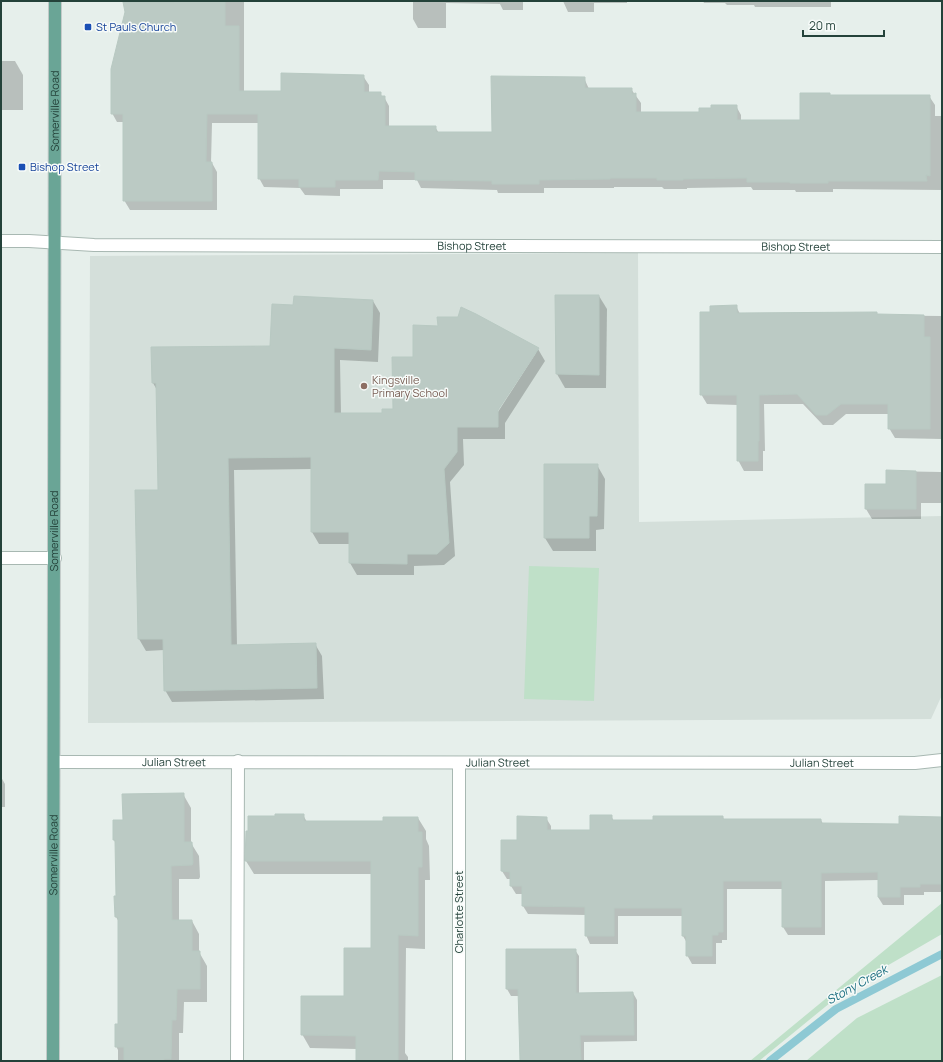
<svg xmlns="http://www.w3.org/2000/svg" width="943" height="1062" viewBox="0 0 943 1062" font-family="Manrope,sans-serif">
<rect width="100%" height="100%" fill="#e6efeb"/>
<polygon fill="#d4dfda" points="638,253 639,522 942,516 942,695 931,719 88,723 90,256"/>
<g fill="#bfe0c8">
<polygon points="529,566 599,568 594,701 524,699"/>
<polygon points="942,903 942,934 847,989 759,1061 750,1061"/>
<polygon points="942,975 942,1061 806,1061 857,1018"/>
</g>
<g fill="#0003" fill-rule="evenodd">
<polygon points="124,1 244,1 244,92 282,92 363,76 369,85 369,93 380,93 382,97 384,97 389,106 389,127 435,127 439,133 493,133 584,78 589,89 631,89 641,103 641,113 700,113 736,106 741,115 741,121 801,121 830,96 929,96 935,105 935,116 942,116 942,190 833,189 833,192 796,192 795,190 753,190 751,187 687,188 687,189 664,189 662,187 614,187 614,188 544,188 544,193 498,193 497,190 421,188 417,180 383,180 383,189 340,189 340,196 305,195 300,188 264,187 259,178 259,123 212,123 211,163 212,163 217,172 217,210 130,210 124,200 124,122 117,122 112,113 126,12"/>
<polygon points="413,1 523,1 523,10 503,10 500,4 446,3 446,28 418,28 413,19"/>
<polygon points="563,1 627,1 627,3 594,3 594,12 568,12"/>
<polygon points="703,1 831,1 831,7 755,7 754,5 727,5 725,3 704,3"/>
<rect x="931" y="1" width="11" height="1"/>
<polygon points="1,61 15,61 23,75 23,110 1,110"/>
<polygon points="556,296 599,296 607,309 606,388 565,388 557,374"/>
<path d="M 373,301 L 380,313 L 378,362 L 340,360 L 341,414 L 383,414 L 394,410 L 414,358 L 538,349 L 545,361 L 505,423 L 505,439 L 463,439 L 464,465 L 450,482 L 455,556 L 444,565 L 414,566 L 414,575 L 357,575 L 350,563 L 350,544 L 319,544 L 312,532 L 312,469 L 234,470 L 237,646 L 315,644 L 322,656 L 324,699 L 172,702 L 165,690 L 164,650 L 146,651 L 139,639 L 159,491 L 157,390 L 153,383 L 152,348 L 271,347 L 294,306 ZM 534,353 L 536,353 L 496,415 L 495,414 Z"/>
<polygon points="736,306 740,314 942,316 942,503 921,503 921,519 872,519 866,509 887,485 887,471 941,472 941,439 895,438 889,428 889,414 846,414 833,425 823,425 803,404 764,404 765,451 763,451 763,471 744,471 738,460 738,405 707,404 701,394 711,313"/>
<polygon points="597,465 605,479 604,529 596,530 596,551 553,551 545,538"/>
<polygon points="1,598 2,600 1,777 5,784 5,807 1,807"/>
<polygon points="183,794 191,808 191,843 199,856 200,877 199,879 179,879 179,921 192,921 199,934 199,952 207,966 207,1002 184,1002 183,1033 179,1033 179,1061 118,1061 118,1050 116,1046 119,1025 119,922 116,917 118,897 116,844 114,840 114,821 124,821"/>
<polygon points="303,815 307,822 384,822 418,818 426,831 426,839 429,846 430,880 425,880 425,949 406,948 405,1053 408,1057 408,1061 357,1061 357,1049 310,1048 302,1034 345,997 372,949 372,874 254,874 246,861"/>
<polygon points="611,816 614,821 654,821 723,817 724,820 821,820 823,824 900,825 942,818 942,892 924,892 924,895 904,895 904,905 883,905 878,897 879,880 825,881 825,935 788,935 783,927 783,889 727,889 727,940 722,940 722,943 716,943 716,964 692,964 687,955 687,943 683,936 683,916 618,916 618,944 590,944 586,935 586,915 528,914 523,906 523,894 516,894 511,886 511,879 507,879 502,871 518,841 546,818 551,826 551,831 591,831"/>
<polygon points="507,950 575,950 579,956 579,994 633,993 637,1000 637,1041 584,1042 584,1061 520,1061 520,1045 521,1045 519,996 511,996 507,989"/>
</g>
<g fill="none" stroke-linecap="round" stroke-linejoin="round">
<polyline stroke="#8ec9d4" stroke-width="8" points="770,1061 836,1009 942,954"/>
</g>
<g fill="#bbcac4" stroke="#b8c9c2">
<polygon points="225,1 225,26 239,26 239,91 281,91 281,73 364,75 364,92 381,92 381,96 385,96 385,126 436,126 436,132 492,132 491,76 585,77 585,88 632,88 632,94 636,93 636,112 699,112 699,108 711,108 711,105 737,105 737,120 800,120 800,93 830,93 830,95 930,95 930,176 926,175 927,181 828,181 828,183 790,183 790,182 747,182 747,178 683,179 683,180 657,180 657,178 610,178 610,179 539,180 539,184 492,184 492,181 415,180 415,172 379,171 378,180 335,180 335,187 299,187 299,179 258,179 258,114 207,114 206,162 212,162 212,201 123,201 123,114 111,114 111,69 125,12 123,2"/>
<polygon points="555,295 599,295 599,375 556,374"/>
<polygon points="294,296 373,300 371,350 334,348 334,413 382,413 382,409 393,409 392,357 413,357 413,325 438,326 437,317 458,317 461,307 476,314 539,348 498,410 498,427 457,427 457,452 444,469 449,543 437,554 407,554 407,564 349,563 349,532 311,532 311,457 228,458 231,645 316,643 317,688 164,691 163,639 138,639 135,490 158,490 156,383 152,383 151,347 270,346 272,304 293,305"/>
<polygon points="737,305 737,313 877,312 877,314 924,315 924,337 930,337 930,429 888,429 888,404 841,404 827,415 816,415 797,394 759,395 759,441 758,441 758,461 737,461 737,395 700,395 700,312 710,312 710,306"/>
<polygon points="544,464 598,464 597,516 589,516 589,538 544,538"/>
<polygon points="886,470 916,471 916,509 865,509 865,484 886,484"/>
<polygon points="184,793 184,842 192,842 193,863 192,865 171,866 172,920 192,920 192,951 200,951 200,989 177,989 176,1020 172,1020 171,1059 164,1059 164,1061 124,1061 124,1047 115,1047 115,1024 118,1024 118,917 115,917 114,896 116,896 115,840 113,840 113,820 123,820 122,794"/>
<polygon points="275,814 304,814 304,821 383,821 383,817 418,817 418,832 422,832 422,867 418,867 418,936 398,935 398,1061 356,1061 356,1036 301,1035 301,996 344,996 344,948 371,948 371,861 245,861 246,831 248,831 248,816 275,816"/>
<polygon points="590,815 612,815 612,820 653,820 653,816 723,816 723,819 821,819 821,823 899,824 899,816 942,817 942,884 920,884 920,887 900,887 900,897 878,897 878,872 821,873 821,927 782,927 782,881 723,881 723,932 718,932 718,935 712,935 712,956 686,956 686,936 682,936 682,908 614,908 614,936 585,936 585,907 522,906 522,886 510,886 510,872 501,871 501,840 517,840 517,816 547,817 547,830 590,830"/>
<polygon points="506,949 576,949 576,993 633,992 634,1035 580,1035 581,1061 520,1061 518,989 506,989"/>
</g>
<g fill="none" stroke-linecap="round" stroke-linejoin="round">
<g stroke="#a8b8b2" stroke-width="14">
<g id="minor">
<path id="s1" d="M 1,241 L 29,241 L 94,245 L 942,247"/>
<polyline points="1,558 55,558"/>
<path id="s2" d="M 54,762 L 915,763 L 942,760"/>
<polyline points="459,763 459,1061"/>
<polyline points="237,1061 238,761"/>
</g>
</g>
<g stroke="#c2cac8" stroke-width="14">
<g id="major">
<path id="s3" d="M 53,1061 L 55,1"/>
</g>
</g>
<use href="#minor" stroke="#fff" stroke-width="12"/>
<use href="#major" stroke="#6aa596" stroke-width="12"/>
</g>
<g fill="#1a4fb4" stroke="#f7fbf9" stroke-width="1.5">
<rect x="84" y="23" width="8" height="8" rx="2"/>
<rect x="18" y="163" width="8" height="8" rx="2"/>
</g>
<circle fill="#8d6e63" stroke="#f7fbf9" stroke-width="1.5" cx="364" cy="386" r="4"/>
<g text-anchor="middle" stroke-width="3" stroke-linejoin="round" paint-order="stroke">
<g font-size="11" fill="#164399" stroke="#f7fbf9" text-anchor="start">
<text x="96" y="31">St Pauls Church</text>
<text x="30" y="171">Bishop Street</text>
</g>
<g font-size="11" fill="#24423a" stroke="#f7fbf9">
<text dy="4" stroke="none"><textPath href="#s3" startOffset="950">Somerville Road</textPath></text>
<text dy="4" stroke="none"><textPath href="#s1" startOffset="471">Bishop Street</textPath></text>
<text dy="4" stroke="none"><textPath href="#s1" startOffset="795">Bishop Street</textPath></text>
<text dy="4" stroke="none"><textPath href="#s3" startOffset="530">Somerville Road</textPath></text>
<text dy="4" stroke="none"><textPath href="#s2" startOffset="120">Julian Street</textPath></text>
<text dy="4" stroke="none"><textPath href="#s2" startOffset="444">Julian Street</textPath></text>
<text dy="4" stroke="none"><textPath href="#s2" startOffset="768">Julian Street</textPath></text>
<text dy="4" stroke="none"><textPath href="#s3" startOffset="206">Somerville Road</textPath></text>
<text transform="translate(459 912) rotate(-90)" y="4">Charlotte Street</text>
</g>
<g font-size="11" fill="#785e54" stroke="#f7fbf9" text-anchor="start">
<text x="372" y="384">Kingsville<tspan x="372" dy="13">Primary School</tspan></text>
</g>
<g font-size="12" font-style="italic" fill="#1c6f80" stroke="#f7fbf9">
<text transform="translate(857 985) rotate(-29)" y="4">Stony Creek</text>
</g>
</g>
<rect width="943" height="1062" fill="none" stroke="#24423a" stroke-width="4"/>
<path d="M803 30v6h81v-6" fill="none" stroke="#24423a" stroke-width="2"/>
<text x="809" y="30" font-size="12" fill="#24423a" stroke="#f7fbf9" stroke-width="3" paint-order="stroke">20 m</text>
</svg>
